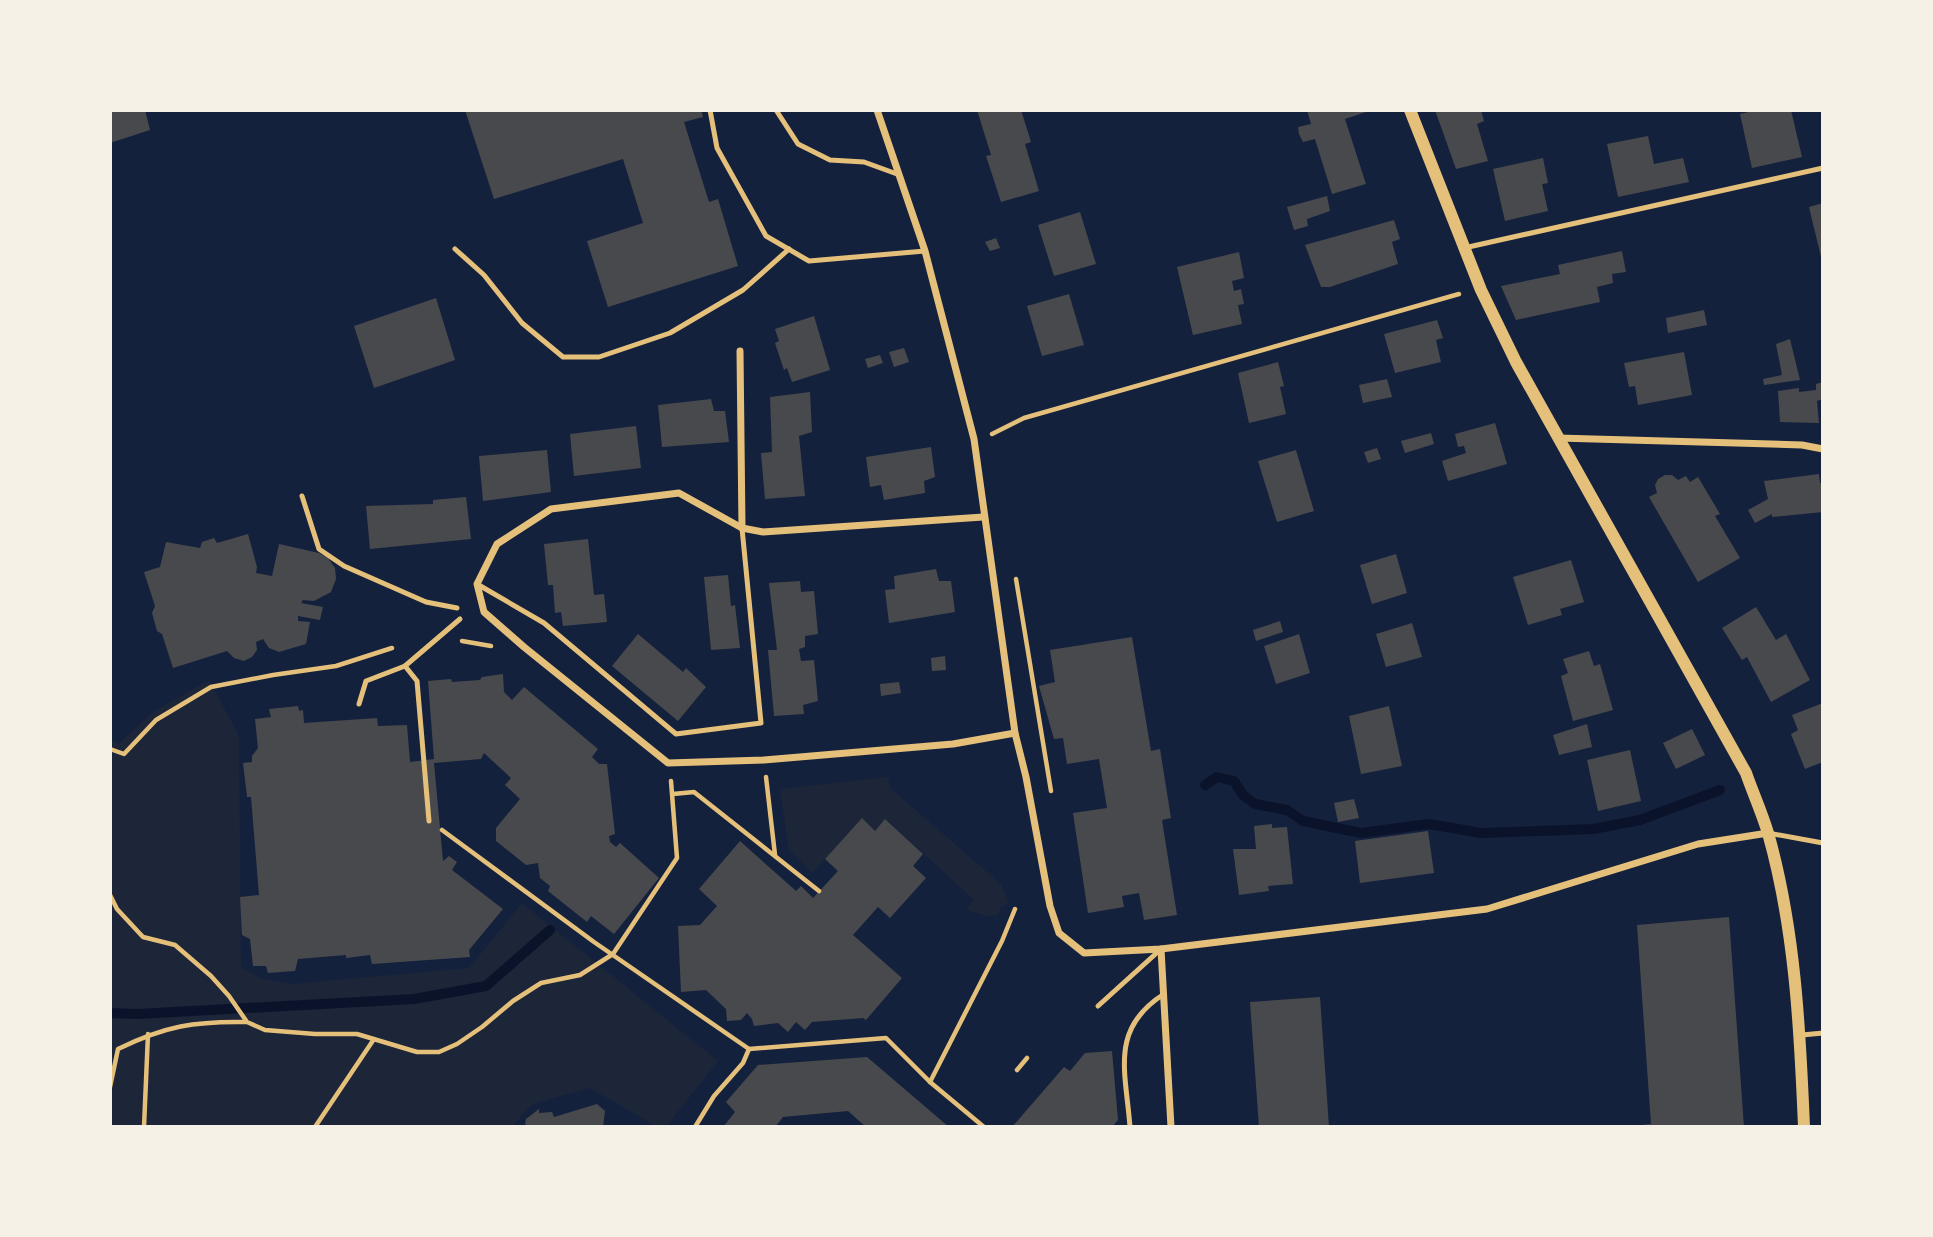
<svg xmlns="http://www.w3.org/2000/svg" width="1933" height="1237" viewBox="0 0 1933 1237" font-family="Quicksand,sans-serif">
<rect width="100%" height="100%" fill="#14213d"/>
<g fill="#1d2539">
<polygon points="209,680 239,736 241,967 260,978 292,984 469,968 522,903 718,1061 666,1127 657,1127 590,1088 532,1104 512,1127 110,1127 110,740 119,743 153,712"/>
<polygon points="888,777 890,788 1001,884 1009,903 1001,906 998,915 987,916 966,910 974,900 886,819 875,831 861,819 813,873 789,850 780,789"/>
</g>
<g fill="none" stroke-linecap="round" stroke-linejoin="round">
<g stroke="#0b132b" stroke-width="10">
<polyline points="1205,785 1217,777 1234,781 1243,795 1255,804 1287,810 1303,821 1361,833 1429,824 1481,833 1593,829 1640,820 1720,790"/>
<polyline points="110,1013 137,1014 414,999 486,986 550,930"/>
</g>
</g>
<g fill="#48494c">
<polygon points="110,110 145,110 150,130 110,143"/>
<polygon points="465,110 701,110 703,117 684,122 709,202 718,199 738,266 608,307 587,241 643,223 623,159 494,199"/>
<polygon points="977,110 1021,110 1031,142 1025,144 1039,191 1001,202 986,156 991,155"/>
<polygon points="1307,110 1372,110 1345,119 1366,184 1332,194 1315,139 1303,142 1299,134 1298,127 1311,124"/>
<polygon points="1435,110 1481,110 1484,121 1477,124 1488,161 1456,169"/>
<polygon points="1757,110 1791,110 1802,157 1752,168 1740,114"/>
<polygon points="1648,136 1654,164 1683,158 1689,182 1618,197 1607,144"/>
<polygon points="1543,158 1548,183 1542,184 1548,211 1505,221 1493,169"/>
<polygon points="1327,196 1330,211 1307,219 1308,226 1294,230 1287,207"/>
<polygon points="1823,203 1823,261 1822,261 1809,207"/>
<polygon points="1080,212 1096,264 1054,276 1038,225"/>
<polygon points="1394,220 1400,239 1392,242 1398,264 1330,287 1321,287 1305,245"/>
<polygon points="996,238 1000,248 990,251 985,242"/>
<polygon points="1622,251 1626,272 1612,274 1613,283 1597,287 1600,302 1516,320 1501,286 1560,274 1558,265"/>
<polygon points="1239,252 1244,278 1232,281 1234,291 1241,289 1244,304 1238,305 1242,324 1193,335 1177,267"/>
<polygon points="1069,294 1084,345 1042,356 1027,306"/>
<polygon points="436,298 455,360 374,388 354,326"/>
<polygon points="1704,310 1707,325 1668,333 1666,318"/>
<polygon points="814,316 830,370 792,382 787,368 784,370 775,343 779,341 775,329"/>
<polygon points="1437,320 1443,338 1436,340 1441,362 1395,373 1384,334"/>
<polygon points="1790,339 1800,380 1764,385 1763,379 1782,375 1776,344"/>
<polygon points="904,348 909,362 894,367 889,352"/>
<polygon points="1684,352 1692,395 1638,405 1635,386 1629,387 1624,363"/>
<polygon points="880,355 883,363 868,368 865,359"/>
<polygon points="1278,362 1284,386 1280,387 1286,414 1249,423 1238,373"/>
<polygon points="1387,379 1392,397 1363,403 1359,385"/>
<polygon points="1823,382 1823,399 1817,401 1819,423 1780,422 1778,391 1799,388 1799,392 1816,390 1816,384"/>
<polygon points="810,392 812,432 799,436 805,496 765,499 761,453 772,452 770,397"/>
<polygon points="711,399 714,411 725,411 729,442 662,447 658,405"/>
<polygon points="1495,423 1507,464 1448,481 1442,461 1466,453 1464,446 1458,447 1455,434"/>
<polygon points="636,426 641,468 574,476 570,434"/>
<polygon points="1431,433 1434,444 1405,453 1401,441"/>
<polygon points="931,447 935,477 924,481 925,493 884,500 881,485 870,487 866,457"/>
<polygon points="1377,448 1381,459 1368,463 1364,452"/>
<polygon points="547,450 551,492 483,501 479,456"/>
<polygon points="1296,450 1314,511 1277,522 1258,461"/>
<polygon points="1819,474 1820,483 1823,483 1823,512 1772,517 1772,514 1755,523 1748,510 1768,499 1764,481"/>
<polygon points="1665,475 1672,475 1678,480 1686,476 1690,482 1698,477 1720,514 1715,516 1740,558 1698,582 1649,497 1657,493 1655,485 1658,479"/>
<polygon points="466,497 471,539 370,549 366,506 433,504 433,500"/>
<polygon points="248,534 257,567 256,573 272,576 279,544 319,553 328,558 335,568 336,579 331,592 314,601 303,600 301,603 323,607 320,620 298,616 298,621 310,622 306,644 279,652 269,648 263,639 256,642 257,650 252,657 244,661 234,658 227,651 173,668 162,634 157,631 152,613 155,606 144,572 160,567 166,542 200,548 202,542 214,538 217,543"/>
<polygon points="588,539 594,595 604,594 607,622 563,626 561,612 555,613 553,585 548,585 544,544"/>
<polygon points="1396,554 1407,593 1372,604 1360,565"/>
<polygon points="1571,560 1584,602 1560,609 1562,615 1528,625 1513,577"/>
<polygon points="936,569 939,581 951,581 955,612 889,623 885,590 895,589 894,576"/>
<polygon points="728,575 731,606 735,605 740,648 711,650 704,577"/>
<polygon points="800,581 801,592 814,591 818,634 805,636 805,647 799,649 801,661 814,660 818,701 803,705 804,714 774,716 768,650 777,650 769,583"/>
<polygon points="1756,607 1776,640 1786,634 1810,680 1771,702 1747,657 1742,660 1722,628"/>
<polygon points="1280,621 1283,632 1256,641 1253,630"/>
<polygon points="1412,623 1422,657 1386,667 1376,634"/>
<polygon points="638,634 683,672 686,668 706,687 678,721 612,666"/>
<polygon points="1299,634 1310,673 1276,684 1264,646"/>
<polygon points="1132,637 1151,751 1160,749 1171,818 1162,820 1177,915 1144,920 1139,893 1122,896 1124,907 1088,913 1073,813 1107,808 1099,759 1067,764 1063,738 1054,739 1039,686 1055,682 1050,650"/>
<polygon points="1589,651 1594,666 1600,664 1613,710 1573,721 1561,676 1568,673 1563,659"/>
<polygon points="945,656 946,670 932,671 931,658"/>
<polygon points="503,674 504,692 512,700 524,687 598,749 592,757 599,764 607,764 615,834 609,836 610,842 616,847 620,843 659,878 614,934 591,916 587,922 548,891 550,886 540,878 538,863 526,865 496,841 496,828 520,799 505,785 511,778 484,753 481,759 434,763 443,861 449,856 457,862 452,870 503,909 469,950 470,957 372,964 370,955 346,958 346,955 298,959 295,971 268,973 266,966 253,966 250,939 242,935 240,897 259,895 251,797 247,797 243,763 252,762 252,756 258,748 255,719 271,717 269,709 298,706 299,711 303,710 304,723 377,718 378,726 407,725 410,762 434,759 428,681 451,679 452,682 480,680 482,677"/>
<polygon points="899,682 901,693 881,696 880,684"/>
<polygon points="1823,703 1823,762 1805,769 1791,734 1798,730 1792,715"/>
<polygon points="1389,706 1402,766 1361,774 1349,716"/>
<polygon points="1587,724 1592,747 1559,755 1553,735"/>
<polygon points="1692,729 1705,755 1676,769 1663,743"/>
<polygon points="1630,750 1641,801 1598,811 1587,760"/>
<polygon points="1354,799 1359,818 1338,822 1334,803"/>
<polygon points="862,818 875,831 885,819 923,854 913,866 926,878 890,918 878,907 853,935 902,978 866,1020 863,1018 812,1022 805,1030 796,1022 788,1032 778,1023 754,1026 752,1019 747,1013 741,1020 727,1021 726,1009 706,990 681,992 678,926 700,925 717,906 699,889 740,841 796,891 801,886 813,898 838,871 825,859"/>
<polygon points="1272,824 1272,828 1287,827 1293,884 1268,886 1269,891 1239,895 1233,849 1256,849 1254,826"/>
<polygon points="1428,831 1434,873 1360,883 1355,841"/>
<polygon points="1729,917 1744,1127 1642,1127 1642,1125 1651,1124 1637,925"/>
<polygon points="1320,997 1329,1127 1259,1127 1250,1002"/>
<polygon points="1112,1051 1118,1120 1112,1127 1012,1127 1064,1067 1070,1071 1085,1053"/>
<polygon points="867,1057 949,1127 866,1127 848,1111 783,1117 775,1127 723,1127 735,1112 726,1102 758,1065"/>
<polygon points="597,1104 605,1111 603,1127 529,1127 525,1124 526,1119 539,1109 539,1113 552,1112 554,1117"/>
</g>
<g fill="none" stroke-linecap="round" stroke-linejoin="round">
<g stroke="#e5c07b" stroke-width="4.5">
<polyline points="992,434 1024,418 1459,294"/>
<polyline points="1016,579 1051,791"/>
<polyline points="462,641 491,646"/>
<polyline points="110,749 124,754 156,720 211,687 273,675 336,666 392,648"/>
<polyline points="766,777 775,855"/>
<polyline points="673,794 694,792 819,891"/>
<polyline points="442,830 594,942 749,1049"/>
<polyline points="110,895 117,909 143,937 175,945 211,976 229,996 247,1022 265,1030 315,1034 357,1034 417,1052 439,1052 457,1044 482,1027 513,1001 541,983 580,975 613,954 677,858 671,781"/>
<polyline points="749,1049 886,1038 930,1082 984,1127"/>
<polyline points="1017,1070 1027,1058"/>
<polyline points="930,1082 1002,941 1015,909"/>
<path d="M 110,1087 L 118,1049 C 165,1026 195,1021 246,1022"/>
<polyline points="144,1127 148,1034"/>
<polyline points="315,1127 374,1039"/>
<polyline points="695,1127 714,1096 743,1063 749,1049"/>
</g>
<g stroke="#e5c07b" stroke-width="5">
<polyline points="710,110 717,148 766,236 809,261 925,251"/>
<polyline points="776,110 798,144 830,160 864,162 897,174"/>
<polyline points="1464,248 1823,168"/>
<polyline points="455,249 484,275 522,323 563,357 599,357 670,333 743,290 789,249"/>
<polyline points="302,496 319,549 344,566 426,602 457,608"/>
<polyline points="477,584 544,623 676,734 761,723 742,528"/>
<polyline points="405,666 417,681 429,821"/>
<polyline points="359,704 366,681 405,666 460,619"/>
<polyline points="1768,833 1823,843"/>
<polyline points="1098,1006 1161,949"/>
<polyline points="1802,1035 1823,1033"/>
<path d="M 1130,1127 C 1126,1072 1109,1029 1164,994"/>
</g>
<g stroke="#e5c07b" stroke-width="7">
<polyline points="877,110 925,251 974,439 1015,733 1026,777 1050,906 1059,933 1084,953 1161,949 1487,909 1698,844 1768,833"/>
<polyline points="740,351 742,528"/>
<polyline points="1558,438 1802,445 1823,449"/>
<polyline points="983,517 763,532 742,528 679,493 551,509 497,544 477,584 484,612 524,647 668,763 764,760 953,744 1015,733"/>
<polyline points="1161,949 1171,1127"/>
</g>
<path stroke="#e5c07b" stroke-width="12" d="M 1410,110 L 1481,290 L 1516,362 L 1746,773 C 1753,793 1762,813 1768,833 C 1795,928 1800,1029 1804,1127"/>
</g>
<rect width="1933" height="1237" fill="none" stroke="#f6f1e7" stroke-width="224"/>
</svg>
